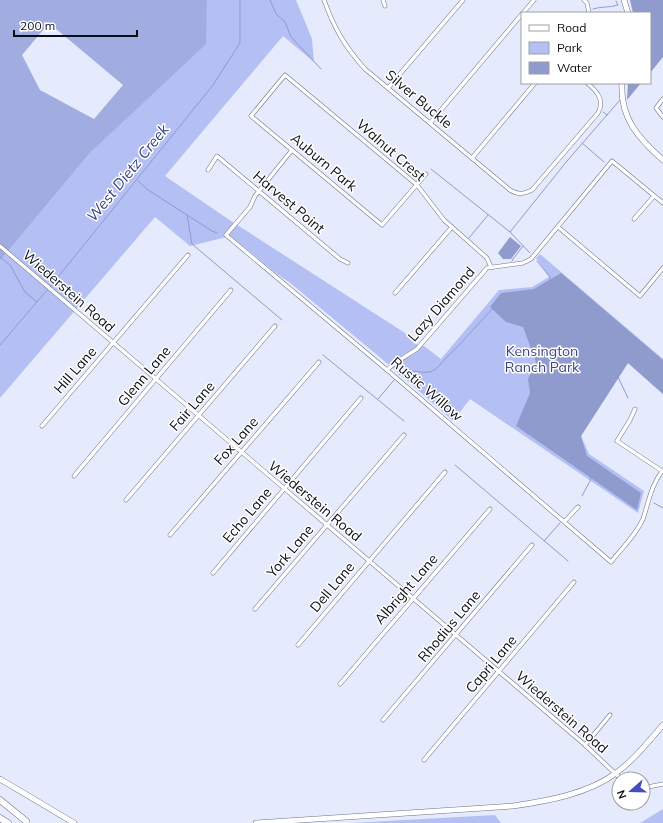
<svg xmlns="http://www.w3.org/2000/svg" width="663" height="823" viewBox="0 0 663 823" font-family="Mulish,sans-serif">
<rect width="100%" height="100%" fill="#e5eafd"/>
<g fill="#b4c0f4">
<polygon points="207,0 296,0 312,39 314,62 283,36 165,176 228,219 405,333 415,344 424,346 441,359 499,290 532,287 549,277 536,258 540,254 663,359 663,394 628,363 581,436 589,454 644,491 638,513 470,399 453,421 394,369 289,282 277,274 231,236 190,246 155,217 0,398 0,261 90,153 205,44"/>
<polygon points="663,809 663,823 640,823"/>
<polygon points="495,815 501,823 351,823"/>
</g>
<path fill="#a1ade0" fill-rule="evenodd" d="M 0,0 L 207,0 L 206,44 L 90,153 L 0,261 ZM 49,23 L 123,85 L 94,119 L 40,90 L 22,55 Z"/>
<g fill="#8f9bcd">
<polygon points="630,0 663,0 663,57 650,73 650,13 633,13"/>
<polygon points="628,83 641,83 627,100"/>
<polygon points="510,237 521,246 511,259 503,259 498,253"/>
<polygon points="561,273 663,360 663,394 628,363 581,436 587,456 641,493 637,510 516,426 530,393 528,379 536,362 523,327 506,322 490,307 501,293 534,289"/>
</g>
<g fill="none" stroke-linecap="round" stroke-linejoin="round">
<g stroke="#8f9bcd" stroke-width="1">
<polyline points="270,0 276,14 285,22 291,37 321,69"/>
<path d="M 593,9 C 602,6 609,8 618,5 L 616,1"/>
<polyline points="603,112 607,115"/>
<polyline points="582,143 604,162"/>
<polyline points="431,169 510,232"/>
<polyline points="138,181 148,190 212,231 217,233"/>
<polyline points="187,215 192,244 282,320"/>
<polyline points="469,238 488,215"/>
<polyline points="530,253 510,232 567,161 620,100"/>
<polyline points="0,257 10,265 25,292 37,302"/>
<polyline points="512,261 513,259 523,246"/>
<polyline points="537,261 550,277 550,280"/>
<polyline points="50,287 213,85 240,43 240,0"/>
<polyline points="0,345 48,289"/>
<polyline points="323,355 404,421"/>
<path d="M 399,375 C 408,365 424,377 434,370 C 439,367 443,361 447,357 C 463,342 477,325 492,309"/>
<polyline points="618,377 628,398"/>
<polyline points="378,399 394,380"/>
<polyline points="455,465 568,561"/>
<polyline points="582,496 590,481 591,477"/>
<polyline points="654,503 663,508"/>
<polyline points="544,541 560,523"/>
</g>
<g stroke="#6e7387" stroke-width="4.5">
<g id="street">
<path d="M 324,0 C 334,28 345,47 365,69 L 510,190 C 518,195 524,194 532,190 L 598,113 C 605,100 597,91 587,83"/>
<polyline points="383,0 385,6"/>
<polyline points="584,0 587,3 589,13"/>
<polyline points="523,13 534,0"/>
<polyline points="388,88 463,0"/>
<polyline points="663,99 656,108 663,117"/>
<polyline points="430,123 522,14"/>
<path d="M 292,150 L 255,196 L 250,207 L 226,235 L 387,370 L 611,562 C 622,548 636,535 643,519 C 649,501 651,485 663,470"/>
<polyline points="472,158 535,83"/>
<polyline points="208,170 217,156 340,259 348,263"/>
<polyline points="426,174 382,225 251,116 285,75 417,185 444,220 487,258 491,267"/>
<polyline points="634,219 654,196"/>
<polyline points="558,227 640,296 663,268"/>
<polyline points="0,246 585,745 621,779"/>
<polyline points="395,293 452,227"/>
<path d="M 387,370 C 396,361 407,356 417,349 L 487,268 L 523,263 L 531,259 L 612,161 L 663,203"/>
<polyline points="635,409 630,420 617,441 662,471"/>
<polyline points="42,426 188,255"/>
<polyline points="74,476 231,290"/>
<polyline points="126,500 275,326"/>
<polyline points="565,521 578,507"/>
<polyline points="170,535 319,362"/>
<polyline points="213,573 361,398"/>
<polyline points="255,609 404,435"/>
<polyline points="298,645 445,472"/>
<polyline points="340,684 490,509"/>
<polyline points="383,720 532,545"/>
<polyline points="585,745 610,715"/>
<polyline points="424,760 574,582"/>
<polyline points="643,788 663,784"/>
</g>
</g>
<g stroke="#6e7387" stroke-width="6">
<g id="secondary">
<polyline points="624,0 628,13"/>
<path d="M 622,83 C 620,118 638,138 663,160"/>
<polyline points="0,779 74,823"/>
<path d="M 256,823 L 513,806 C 547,801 588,794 616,773 C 634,760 648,742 663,725"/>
</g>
</g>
<g stroke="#6e7387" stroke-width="7">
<g id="highway">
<polyline points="0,800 26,821"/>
<polyline points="0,818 8,823"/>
</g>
</g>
<use href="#street" stroke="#fff" stroke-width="3.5"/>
<use href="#secondary" stroke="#fff" stroke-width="5"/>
<use href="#highway" stroke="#fff" stroke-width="6"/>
</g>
<g text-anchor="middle" stroke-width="3" stroke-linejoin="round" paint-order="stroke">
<g font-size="14" fill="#0c0e15" stroke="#fff">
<text transform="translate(419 99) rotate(40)" y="5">Silver Buckle</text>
<text transform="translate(391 150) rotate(41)" y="5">Walnut Crest</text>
<text transform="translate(324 162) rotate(40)" y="5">Auburn Park</text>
<text transform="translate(289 202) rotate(40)" y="5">Harvest Point</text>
<text transform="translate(69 291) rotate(41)" y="5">Wiederstein Road</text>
<text transform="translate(441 304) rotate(-49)" y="5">Lazy Diamond</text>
<text transform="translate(75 370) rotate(-49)" y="5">Hill Lane</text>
<text transform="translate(144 376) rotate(-50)" y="5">Glenn Lane</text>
<text transform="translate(427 389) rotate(41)" y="5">Rustic Willow</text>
<text transform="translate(192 406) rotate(-49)" y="5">Fair Lane</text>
<text transform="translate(236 441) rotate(-49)" y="5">Fox Lane</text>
<text transform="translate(315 501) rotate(40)" y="5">Wiederstein Road</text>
<text transform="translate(247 515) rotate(-50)" y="5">Echo Lane</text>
<text transform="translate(290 551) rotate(-50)" y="5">York Lane</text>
<text transform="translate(332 587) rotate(-50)" y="5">Dell Lane</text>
<text transform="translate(406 589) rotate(-49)" y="5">Albright Lane</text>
<text transform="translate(449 626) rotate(-50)" y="5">Rhodius Lane</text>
<text transform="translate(491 664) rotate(-50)" y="5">Capri Lane</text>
<text transform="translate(562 712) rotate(41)" y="5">Wiederstein Road</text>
</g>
<g font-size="14" fill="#3c4685" stroke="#fff">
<text x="542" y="356">Kensington<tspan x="542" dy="16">Ranch Park</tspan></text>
</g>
<g font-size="15" font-style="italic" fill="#37407f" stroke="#fff">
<text transform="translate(128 173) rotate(-51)" y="5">West Dietz Creek</text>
</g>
</g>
<rect x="521" y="12" width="130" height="72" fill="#ffffff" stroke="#9e9fa1"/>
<rect x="529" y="25" width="20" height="6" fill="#ffffff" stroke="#9e9fa1"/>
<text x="557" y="32" font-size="12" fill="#0c0e15">Road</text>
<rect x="529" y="42" width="20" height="12" fill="#b4c0f4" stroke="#9e9fa1"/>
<text x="557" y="52" font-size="12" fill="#0c0e15">Park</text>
<rect x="529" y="62" width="20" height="12" fill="#8f9bcd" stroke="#9e9fa1"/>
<text x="557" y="72" font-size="12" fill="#0c0e15">Water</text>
<g transform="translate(631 791) rotate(250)"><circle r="19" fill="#ffffff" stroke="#9e9fa1"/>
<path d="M0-3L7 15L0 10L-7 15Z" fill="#434bbf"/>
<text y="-6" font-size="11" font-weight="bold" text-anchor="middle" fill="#0c0e15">N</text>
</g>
<path d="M14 30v6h123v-6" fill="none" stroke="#0c0e15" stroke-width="2"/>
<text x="20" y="30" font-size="12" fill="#0c0e15" stroke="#ffffff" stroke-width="3" paint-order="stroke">200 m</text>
</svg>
